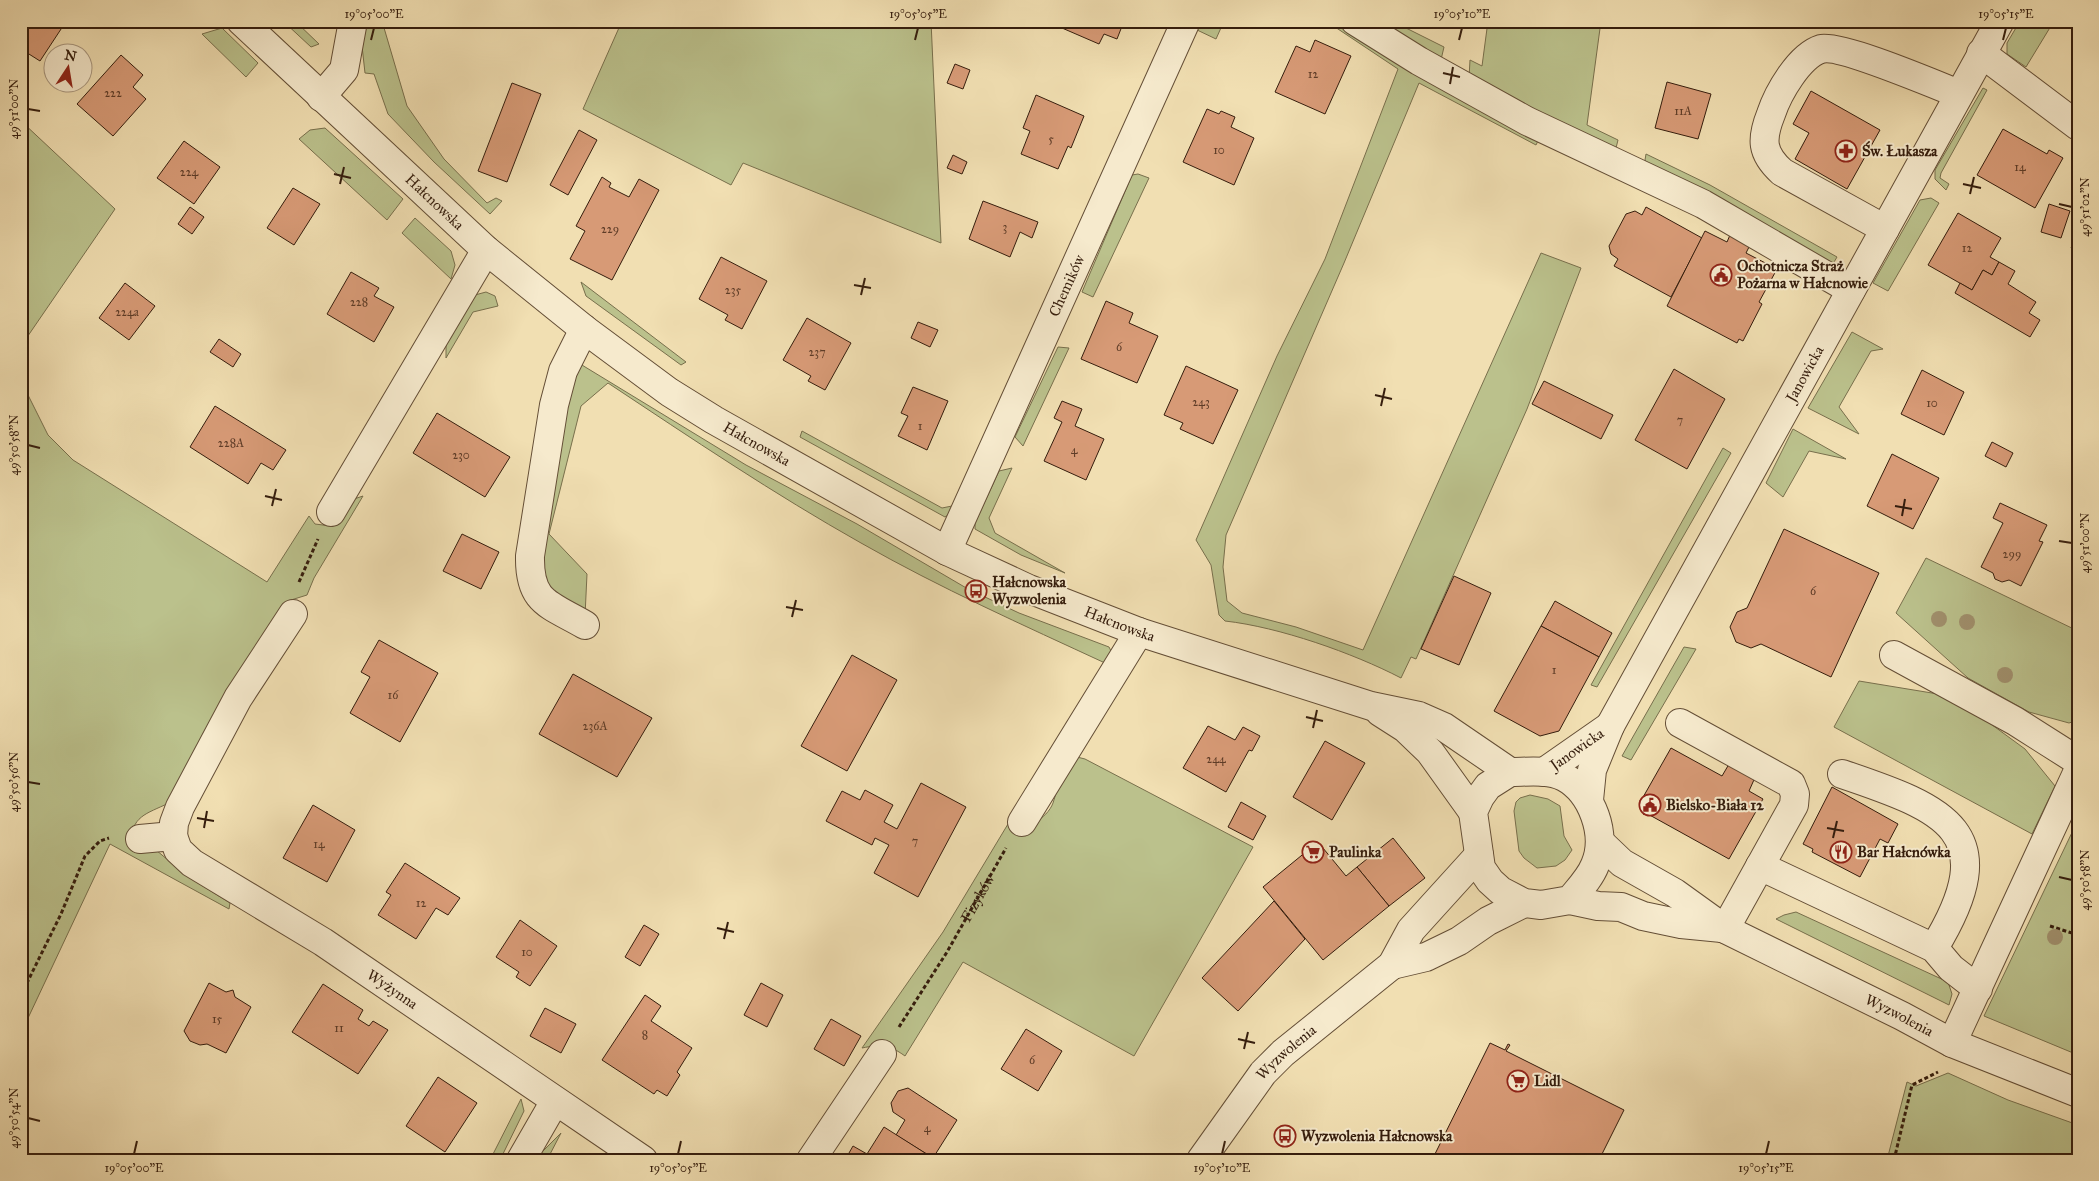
<svg xmlns="http://www.w3.org/2000/svg" width="2099" height="1181" viewBox="0 0 2099 1181" font-family="'IM FELL Great Primer',serif">
<rect width="100%" height="100%" fill="#f1dfb2"/>
<filter id="stains"><feTurbulence type="fractalNoise" baseFrequency=".004" numOctaves="4"/><feColorMatrix values="0 0 0 0 .2 0 0 0 0 .09 0 0 0 0 .02 0 0 0 .5 -.17"/></filter>
<radialGradient id="worn" r=".72"><stop offset=".6" stop-color="#630" stop-opacity="0"/><stop offset="1" stop-color="#630" stop-opacity=".3"/></radialGradient>
<g fill="#bbc18c" stroke="#786f4c">
<polygon points="283,21 295,21 319,44 311,47"/>
<polygon points="365,21 382,21 407,106 444,159 487,203 496,198 502,201 490,214 434,162 388,114 374,74 365,73 362,46"/>
<polygon points="622,21 931,21 941,243 743,163 731,185 583,109"/>
<polygon points="1199,21 1224,21 1216,39 1195,29"/>
<path d="M 1326,21 L 1335,21 L 1539,139 L 1536,145 L 1419,83 L 1344,263 L 1226,535 L 1223,567 L 1227,601 L 1242,613 L 1296,627 L 1363,650 L 1541,253 L 1581,268 L 1527,409 L 1416,659 L 1411,657 L 1401,678 C 1353,653 1279,627 1225,621 L 1219,615 L 1211,565 L 1196,540 L 1277,356 L 1325,259 L 1398,69 Z"/>
<polygon points="1370,21 1392,21 1444,47 1440,64"/>
<polygon points="1488,21 1601,21 1587,125 1618,140 1615,152 1469,78 1470,60 1482,66"/>
<polygon points="2020,21 2054,21 2026,67 2007,54 2007,43"/>
<polygon points="222,28 258,63 246,77 202,34"/>
<polygon points="1983,88 1987,90 1941,173 1940,178 1949,184 1946,190 1935,179 1935,170"/>
<polygon points="21,121 115,209 21,346"/>
<polygon points="325,128 403,199 387,220 299,139 310,130"/>
<polygon points="1646,154 1710,185 1837,257 1830,269 1650,169 1645,160"/>
<polygon points="1138,174 1149,178 1093,297 1082,292 1132,175"/>
<polygon points="1931,198 1939,203 1888,291 1873,283 1920,200"/>
<polygon points="415,218 451,251 455,265 451,279 402,233"/>
<polygon points="581,282 686,362 681,365 586,296"/>
<polygon points="486,292 495,296 498,306 473,312 446,358 446,340 475,295"/>
<polygon points="1852,332 1883,349 1871,351 1839,407 1859,434 1808,408"/>
<polygon points="1058,347 1069,348 1023,446 1015,437"/>
<path d="M 577,362 L 746,465 L 857,524 L 968,589 L 1019,613 L 1109,647 L 1111,651 L 1105,663 C 1023,625 940,588 861,543 C 774,494 691,438 608,383 L 581,406 L 549,534 L 587,574 L 585,616 L 550,597 L 535,556 Z"/>
<path d="M 21,381 L 48,435 L 73,460 L 267,582 L 309,516 L 315,524 L 331,526 L 345,502 L 363,496 L 314,578 L 307,595 L 291,600 L 169,803 C 146,814 131,816 131,844 L 156,850 L 187,876 L 230,903 L 229,909 L 110,844 L 21,1033 Z"/>
<polygon points="1793,429 1846,459 1809,451 1783,497 1766,483"/>
<polygon points="802,431 942,508 952,506 951,513 945,517 800,437"/>
<polygon points="1723,448 1731,453 1597,687 1591,685"/>
<polygon points="1012,468 989,518 995,533 1065,573 1021,555 975,529 975,523 999,471"/>
<polygon points="1926,558 2078,631 2078,720 2069,723 2029,712 1968,678 1896,613"/>
<polygon points="1684,647 1696,649 1631,760 1622,756"/>
<polygon points="1859,681 1944,695 1984,719 2025,749 2055,786 2032,834 1834,727"/>
<path d="M 1077,757 L 1085,759 L 1253,847 L 1134,1056 L 963,962 L 905,1056 C 888,1044 882,1044 862,1048 L 943,932 L 1008,824 C 1025,831 1047,819 1053,803 C 1055,798 1056,792 1058,787 C 1064,777 1071,767 1077,757 Z"/>
<polygon points="1530,795 1548,799 1560,806 1564,836 1572,850 1565,860 1556,866 1537,868 1524,858 1519,851 1514,811 1516,802 1520,798"/>
<polygon points="2078,820 2078,1055 1984,1016"/>
<polygon points="1796,912 1948,982 1952,994 1949,1005 1776,919 1784,915"/>
<polygon points="1948,1073 2008,1100 2078,1125 2078,1160 1887,1160 1907,1082 1916,1086"/>
<polygon points="521,1099 524,1111 500,1160 490,1160"/>
<polygon points="561,1133 547,1160 534,1160"/>
</g>
<g fill="#d79a76" stroke="#351d0d">
<polygon points="21,21 62,21 65,23 40,61 21,49"/>
<polygon points="1065,21 1124,21 1117,39 1104,34 1099,44 1062,28"/>
<polygon points="1315,40 1351,56 1325,114 1275,92 1296,46 1310,52"/>
<polygon points="121,55 143,75 133,87 146,99 113,136 77,104"/>
<polygon points="955,64 970,70 963,89 947,83"/>
<polygon points="1667,82 1711,94 1698,139 1655,128"/>
<polygon points="512,83 541,94 507,182 478,171"/>
<polygon points="1811,91 1880,130 1847,189 1795,159 1809,133 1793,124"/>
<polygon points="1036,95 1084,116 1071,148 1068,146 1058,169 1021,154 1030,131 1023,128"/>
<polygon points="1207,109 1219,114 1221,111 1235,117 1231,127 1254,138 1234,185 1183,162"/>
<polygon points="2003,129 2047,154 2049,150 2063,158 2035,208 1977,175"/>
<polygon points="579,130 597,140 568,195 550,185"/>
<polygon points="184,141 220,167 194,204 157,178"/>
<polygon points="953,155 967,162 962,174 947,168"/>
<polygon points="602,177 611,183 609,187 629,197 639,179 659,190 612,280 570,259 585,231 576,226"/>
<polygon points="293,188 320,204 294,245 267,228"/>
<polygon points="983,201 1038,222 1032,238 1020,232 1010,257 969,239"/>
<polygon points="2049,204 2070,211 2061,238 2041,232"/>
<polygon points="190,207 204,217 192,234 178,224"/>
<polygon points="1646,207 1702,238 1671,297 1614,266 1618,259 1611,254 1609,246 1626,214 1635,211 1642,215"/>
<polygon points="1958,213 2001,238 1990,257 1999,262 1992,275 1983,270 1972,290 1928,265"/>
<polygon points="1705,231 1727,242 1730,235 1750,245 1746,253 1777,269 1759,302 1762,304 1743,341 1739,339 1737,343 1667,306"/>
<polygon points="2078,236 2078,252 2071,248"/>
<polygon points="721,257 767,281 742,329 725,320 728,315 699,299"/>
<polygon points="1999,262 2015,271 2008,284 2036,302 2029,313 2040,320 2030,337 1955,293 1960,283 1972,290 1983,270 1992,275"/>
<polygon points="351,272 379,288 374,296 394,307 374,342 327,314"/>
<polygon points="125,283 155,306 129,340 99,318"/>
<polygon points="1106,301 1133,313 1129,323 1158,336 1137,383 1081,359"/>
<polygon points="807,318 851,343 825,390 808,381 811,376 783,360"/>
<polygon points="918,322 938,330 930,347 911,338"/>
<polygon points="219,339 241,354 233,367 210,352"/>
<polygon points="1186,366 1238,390 1213,444 1180,429 1183,423 1164,415"/>
<polygon points="1674,369 1725,399 1687,469 1635,440"/>
<polygon points="1922,370 1964,392 1944,435 1901,414"/>
<polygon points="1544,381 1613,415 1601,439 1532,404"/>
<polygon points="913,387 948,401 927,450 898,436 908,416 901,413"/>
<polygon points="1062,401 1082,409 1075,426 1104,439 1086,480 1044,461 1062,422 1054,418"/>
<polygon points="215,406 286,450 273,470 261,463 248,484 190,447"/>
<polygon points="437,413 510,457 485,497 413,453"/>
<polygon points="1992,442 2013,453 2006,467 1985,456"/>
<polygon points="1892,454 1939,478 1913,529 1867,506"/>
<polygon points="2000,503 2047,525 2039,541 2043,542 2021,586 2009,580 2002,582 1995,579 1993,573 1981,567 2003,523 1993,518"/>
<polygon points="1784,529 1879,573 1831,677 1761,644 1751,648 1736,642 1730,627 1737,612 1747,608"/>
<polygon points="462,534 499,552 481,589 443,571"/>
<polygon points="1454,576 1491,593 1459,665 1421,649"/>
<polygon points="1555,601 1612,633 1599,657 1541,626"/>
<polygon points="1541,626 1599,657 1559,731 1540,736 1494,711"/>
<polygon points="379,640 438,673 400,742 350,713 370,677 361,672"/>
<polygon points="852,655 897,680 847,771 801,746"/>
<polygon points="573,674 652,718 617,777 539,734"/>
<polygon points="1208,726 1235,740 1243,727 1260,736 1252,751 1249,750 1226,792 1183,768"/>
<polygon points="1325,741 1365,763 1332,820 1293,797"/>
<polygon points="1671,748 1722,776 1732,759 1757,773 1749,791 1763,799 1729,859 1646,813 1644,815 1640,800 1642,799"/>
<polygon points="921,783 966,807 918,897 874,873 889,845 875,838 872,845 826,821 842,791 860,800 865,790 893,805 884,822 897,829"/>
<polygon points="1832,787 1898,824 1888,843 1880,839 1860,877 1812,852 1813,849 1803,844"/>
<polygon points="1241,802 1266,816 1253,840 1228,827"/>
<polygon points="313,805 355,830 327,882 283,858"/>
<polygon points="1393,838 1425,878 1389,906 1357,867"/>
<polygon points="1318,842 1346,876 1357,867 1389,906 1323,960 1263,887"/>
<polygon points="405,863 460,898 448,915 436,908 416,939 378,915 391,895 386,892"/>
<polygon points="1274,901 1305,939 1238,1011 1202,978"/>
<polygon points="520,920 557,946 530,986 516,977 519,972 496,957"/>
<polygon points="644,925 659,934 640,966 625,957"/>
<polygon points="209,983 226,992 233,990 235,997 251,1007 226,1053 207,1044 200,1045 190,1041 184,1031"/>
<polygon points="761,983 783,995 767,1027 744,1015"/>
<polygon points="323,984 363,1010 358,1019 369,1026 373,1021 388,1030 358,1074 292,1032"/>
<polygon points="645,995 661,1006 651,1021 692,1048 677,1072 680,1075 667,1096 657,1090 654,1094 602,1060"/>
<polygon points="545,1008 576,1024 561,1053 530,1036"/>
<polygon points="831,1019 861,1036 844,1066 814,1049"/>
<polygon points="1026,1029 1062,1051 1038,1091 1001,1069"/>
<polygon points="1490,1043 1505,1050 1508,1044 1510,1045 1506,1051 1624,1110 1599,1160 1432,1160"/>
<polygon points="438,1077 477,1103 445,1152 406,1126"/>
<polygon points="908,1088 957,1120 933,1158 896,1135 905,1120 893,1112 891,1103 898,1091"/>
<polygon points="884,1127 933,1158 933,1160 876,1160 867,1154"/>
<polygon points="853,1146 867,1154 876,1160 845,1160"/>
</g>
<g fill="none" stroke-linecap="round" stroke-linejoin="round">
<g stroke="#644e36" stroke-width="30">
<g id="minor">
<path id="s2" d="M 241,21 L 486,250 L 584,329 L 669,392 L 714,420 L 947,551 L 1029,589 L 1139,632 L 1371,706 L 1419,716 L 1444,727 L 1510,772"/>
<polyline points="1355,21 1419,61 1527,121 1703,204 1851,290"/>
<polyline points="1981,53 2078,126"/>
<polyline points="321,97 344,70 353,21"/>
<path d="M 1885,229 L 1782,172 C 1761,153 1761,139 1771,114 C 1778,93 1799,56 1821,49 C 1840,44 1936,85 1959,94"/>
<path d="M 584,329 L 563,371 L 554,405 L 530,556 C 529,603 549,604 585,625"/>
<polyline points="331,512 486,250"/>
<path id="s3" d="M 947,551 L 1186,21"/>
<polyline points="1894,655 2015,721 2078,761"/>
<polyline points="1380,712 1405,728 1430,752 1473,812"/>
<polyline points="1680,723 1791,784 1795,794 1794,805 1725,929"/>
<path d="M 1510,772 C 1527,772 1548,769 1564,777 C 1592,792 1608,835 1595,865 C 1590,878 1579,889 1570,900 L 1541,905 L 1524,903 L 1501,891 L 1490,881 L 1481,868 L 1473,812 L 1480,797 L 1488,786 Z"/>
<path id="s4" d="M 1544,772 L 1610,726"/>
<path d="M 1842,774 C 1946,809 2005,832 1934,948"/>
<path id="s5" d="M 1589,800 L 1592,770 L 1610,726 L 2000,21"/>
<polyline points="1022,822 1139,632"/>
<polyline points="173,836 174,823 180,807 238,698 293,614"/>
<path id="s6" d="M 140,839 L 173,836 L 178,850 L 192,863 L 323,942 L 643,1160"/>
<path id="s7" d="M 1601,843 L 1622,863 L 1675,893 L 1725,929 L 1902,1016 L 1952,1043 L 2078,1093"/>
<polyline points="1760,866 1934,948 1951,968 1978,989"/>
<polyline points="1570,900 1598,906 1621,907 1643,916 1681,924 1722,928"/>
<polyline points="1392,965 1426,957 1459,941 1488,921 1524,903"/>
<polyline points="1952,1043 2078,771"/>
<polyline points="521,1160 555,1101"/>
<polyline points="811,1160 882,1054"/>
<path id="s8" d="M 1201,1160 L 1263,1073 L 1283,1053 L 1392,965 L 1411,930 L 1479,855"/>
</g>
</g>
<g stroke="#351d0d" stroke-width="3" stroke-dasharray="4 2.5" stroke-linecap="butt">
<polyline points="299,582 318,539"/>
<polyline points="2050,926 2078,935"/>
<polyline points="21,995 61,914 85,856 100,841 109,838"/>
<path id="s1" d="M 899,1027 L 947,952 L 1006,848"/>
<polyline points="1894,1160 1912,1085 1938,1072"/>
</g>
<use href="#minor" stroke="#f6eacd" stroke-width="28"/>
</g>
<g fill="#a08f6c">
<circle cx="1939" cy="619" r="8"/>
<circle cx="1967" cy="622" r="8"/>
<circle cx="2005" cy="675" r="8"/>
<circle cx="2055" cy="937" r="8"/>
</g>
<path fill="none" stroke="#351d0d" stroke-width="2" d="M 371,40 L 374,28M 915,40 L 918,28M 1459,40 L 1462,28M 2003,40 L 2006,28M 1443,73 L 1460,77M 1450,84 L 1453,67M 28,109 L 40,111M 334,174 L 351,178M 340,184 L 344,167M 1963,184 L 1981,188M 1970,194 L 1974,177M 2059,204 L 2072,207M 854,285 L 871,288M 861,295 L 865,278M 1375,395 L 1392,399M 1381,406 L 1385,388M 28,445 L 40,448M 265,496 L 282,500M 272,506 L 276,489M 1895,506 L 1912,509M 1902,516 L 1905,499M 2059,541 L 2072,543M 786,607 L 803,610M 792,617 L 796,600M 1306,717 L 1323,721M 1313,728 L 1317,710M 28,782 L 40,784M 197,818 L 214,821M 204,828 L 207,811M 1827,828 L 1844,831M 1833,838 L 1837,821M 2059,877 L 2072,880M 717,928 L 734,932M 724,939 L 728,922M 1238,1039 L 1255,1043M 1244,1049 L 1248,1032M 28,1118 L 40,1121M 134,1154 L 137,1141M 678,1154 L 681,1141M 1222,1154 L 1225,1141M 1766,1154 L 1769,1141"/>
<defs>
<g id="pharmacy-ring" transform="scale(1.125)"><circle r="9.5" fill="#f6eacd" stroke="#8f2418" stroke-width="1.5"/><path d="M-2-6h4v4h4v4h-4v4h-4v-4h-4v-4h4Z" fill="#8f2418"/></g>
<g id="civic-ring" transform="scale(1.125)"><circle r="9.5" fill="#f6eacd" stroke="#8f2418" stroke-width="1.5"/><path d="M-.6-6.5H3V-4.5H.6V-3L4-1V1h2V6H-6V1h2V-1L-.6-3ZM-1.2 2.5V6h2.4V2.5Z" fill="#8f2418"/></g>
<g id="bus-ring" transform="scale(1.125)"><circle r="9.5" fill="#f6eacd" stroke="#8f2418" stroke-width="1.5"/><path d="M-5-6H5V4H4V6H2V4H-2V6H-4V4H-5ZM-3.5-4V0h7V-4ZM-3.5 1.2v1.5H-2V1.2ZM2 1.2v1.5H3.5V1.2Z" fill="#8f2418"/></g>
<g id="supermarket-ring" transform="scale(1.125)"><circle r="9.5" fill="#f6eacd" stroke="#8f2418" stroke-width="1.5"/><path d="M-6-5.5h2.5l.6 2H6L4.5 2H-2.5L-4.4-4H-6ZM-1.5 3.2a1.3 1.3 0 1 0 .1 0ZM3 3.2a1.3 1.3 0 1 0 .1 0Z" fill="#8f2418"/></g>
<g id="restaurant-ring" transform="scale(1.125)"><circle r="9.5" fill="#f6eacd" stroke="#8f2418" stroke-width="1.5"/><path d="M-5-6h1v4h1v-4h1v4h1v-4h1v5L-1.5 .5V6h-2V.5L-5-1ZM5-6V6H3V1.5H1.5Q1.5-4 5-6Z" fill="#8f2418"/></g>
</defs>
<g fill-rule="evenodd">
<use href="#pharmacy-ring" x="1846" y="151"/>
<use href="#civic-ring" x="1721" y="275"/>
<use href="#bus-ring" x="976" y="591"/>
<use href="#civic-ring" x="1650" y="805"/>
<use href="#supermarket-ring" x="1313" y="852"/>
<use href="#restaurant-ring" x="1841" y="852"/>
<use href="#supermarket-ring" x="1518" y="1081"/>
<use href="#bus-ring" x="1285" y="1136"/>
</g>
<g text-anchor="middle" stroke-width="4" stroke-linejoin="round" paint-order="stroke">
<g font-size="12" fill="#5e3c27">
<text x="1313" y="78">12</text>
<text x="113" y="97">222</text>
<text x="1683" y="115">11A</text>
<text x="1051" y="143">5</text>
<text x="1219" y="154">10</text>
<text x="2020" y="171">14</text>
<text x="189" y="176">224</text>
<text x="1005" y="231">3</text>
<text x="610" y="233">229</text>
<text x="1967" y="252">12</text>
<text x="733" y="294">235</text>
<text x="359" y="306">228</text>
<text x="127" y="316">224a</text>
<text x="1119" y="351">6</text>
<text x="817" y="356">237</text>
<text x="1201" y="406">243</text>
<text x="1932" y="407">10</text>
<text x="1680" y="424">7</text>
<text x="920" y="430">1</text>
<text x="231" y="447">228A</text>
<text x="1074" y="454">4</text>
<text x="461" y="459">230</text>
<text x="2012" y="558">299</text>
<text x="1813" y="595">6</text>
<text x="1554" y="674">1</text>
<text x="393" y="699">16</text>
<text x="595" y="730">236A</text>
<text x="1216" y="763">244</text>
<text x="915" y="845">7</text>
<text x="319" y="848">14</text>
<text x="421" y="907">12</text>
<text x="527" y="956">10</text>
<text x="217" y="1023">15</text>
<text x="339" y="1032">11</text>
<text x="645" y="1039">8</text>
<text x="1032" y="1064">6</text>
<text x="927" y="1132">4</text>
</g>
<g font-size="15" font-weight="bold" fill="#351d0d" stroke="#f6eacd" text-anchor="start">
<text x="1862" y="156">Św. Łukasza</text>
<text x="1737" y="271">Ochotnicza Straż<tspan x="1737" dy="17">Pożarna w Hałcnowie</tspan></text>
<text x="992" y="587">Hałcnowska<tspan x="992" dy="17">Wyzwolenia</tspan></text>
<text x="1666" y="810">Bielsko-Biała 12</text>
<text x="1329" y="857">Paulinka</text>
<text x="1857" y="857">Bar Hałcnówka</text>
<text x="1534" y="1086">Lidl</text>
<text x="1301" y="1141">Wyzwolenia Hałcnowska</text>
</g>
<g font-size="15" fill="#351d0d" stroke="#f6eacd">
<text dy="5" stroke="none"><textPath href="#s2" startOffset="265">Hałcnowska</textPath></text>
<text dy="5" stroke="none"><textPath href="#s3" startOffset="291">Chemików</textPath></text>
<text dy="5" stroke="none"><textPath href="#s5" startOffset="480">Janowicka</textPath></text>
<text dy="5" stroke="none"><textPath href="#s2" startOffset="669">Hałcnowska</textPath></text>
<text dy="5" stroke="none"><textPath href="#s2" startOffset="1075">Hałcnowska</textPath></text>
<text dy="5" stroke="none"><textPath href="#s4" startOffset="40">Janowicka</textPath></text>
<text dy="5" stroke="none"><textPath href="#s1" startOffset="151">Fizyków</textPath></text>
<text dy="5" stroke="none"><textPath href="#s6" startOffset="304">Wyżynna</textPath></text>
<text dy="5" stroke="none"><textPath href="#s7" startOffset="346">Wyzwolenia</textPath></text>
<text dy="5" stroke="none"><textPath href="#s8" startOffset="138">Wyzwolenia</textPath></text>
</g>
</g>
<rect width="2099" height="1181" fill="none" stroke="#f1dfb2" stroke-width="55"/>
<g transform="translate(68 68) rotate(12)"><circle r="24" fill="#f6eacd" stroke="#a99880"/>
<path d="M0-4L9 19L0 12L-9 19Z" fill="#8f2418"/>
<text y="-8" font-size="14" font-weight="bold" text-anchor="middle" fill="#351d0d">N</text>
</g>
<rect x="28" y="28" width="2044" height="1126" fill="none" stroke="#351d0d" stroke-width="2"/>
<g font-size="12" text-anchor="middle" fill="#351d0d">
<text x="374" y="18">19°05'00"E</text>
<text x="918" y="18">19°05'05"E</text>
<text x="1462" y="18">19°05'10"E</text>
<text x="2006" y="18">19°05'15"E</text>
<text transform="translate(14 109) rotate(-90)" y="4">49°51'00"N</text>
<text transform="translate(2085 207) rotate(-90)" y="4">49°51'02"N</text>
<text transform="translate(14 445) rotate(-90)" y="4">49°50'58"N</text>
<text transform="translate(2085 543) rotate(-90)" y="4">49°51'00"N</text>
<text transform="translate(14 782) rotate(-90)" y="4">49°50'56"N</text>
<text transform="translate(2085 880) rotate(-90)" y="4">49°50'58"N</text>
<text transform="translate(14 1118) rotate(-90)" y="4">49°50'54"N</text>
<text x="134" y="1172">19°05'00"E</text>
<text x="678" y="1172">19°05'05"E</text>
<text x="1222" y="1172">19°05'10"E</text>
<text x="1766" y="1172">19°05'15"E</text>
</g>
<rect width="100%" height="100%" filter="url(#stains)"/>
<rect width="100%" height="100%" fill="url(#worn)"/>
</svg>
